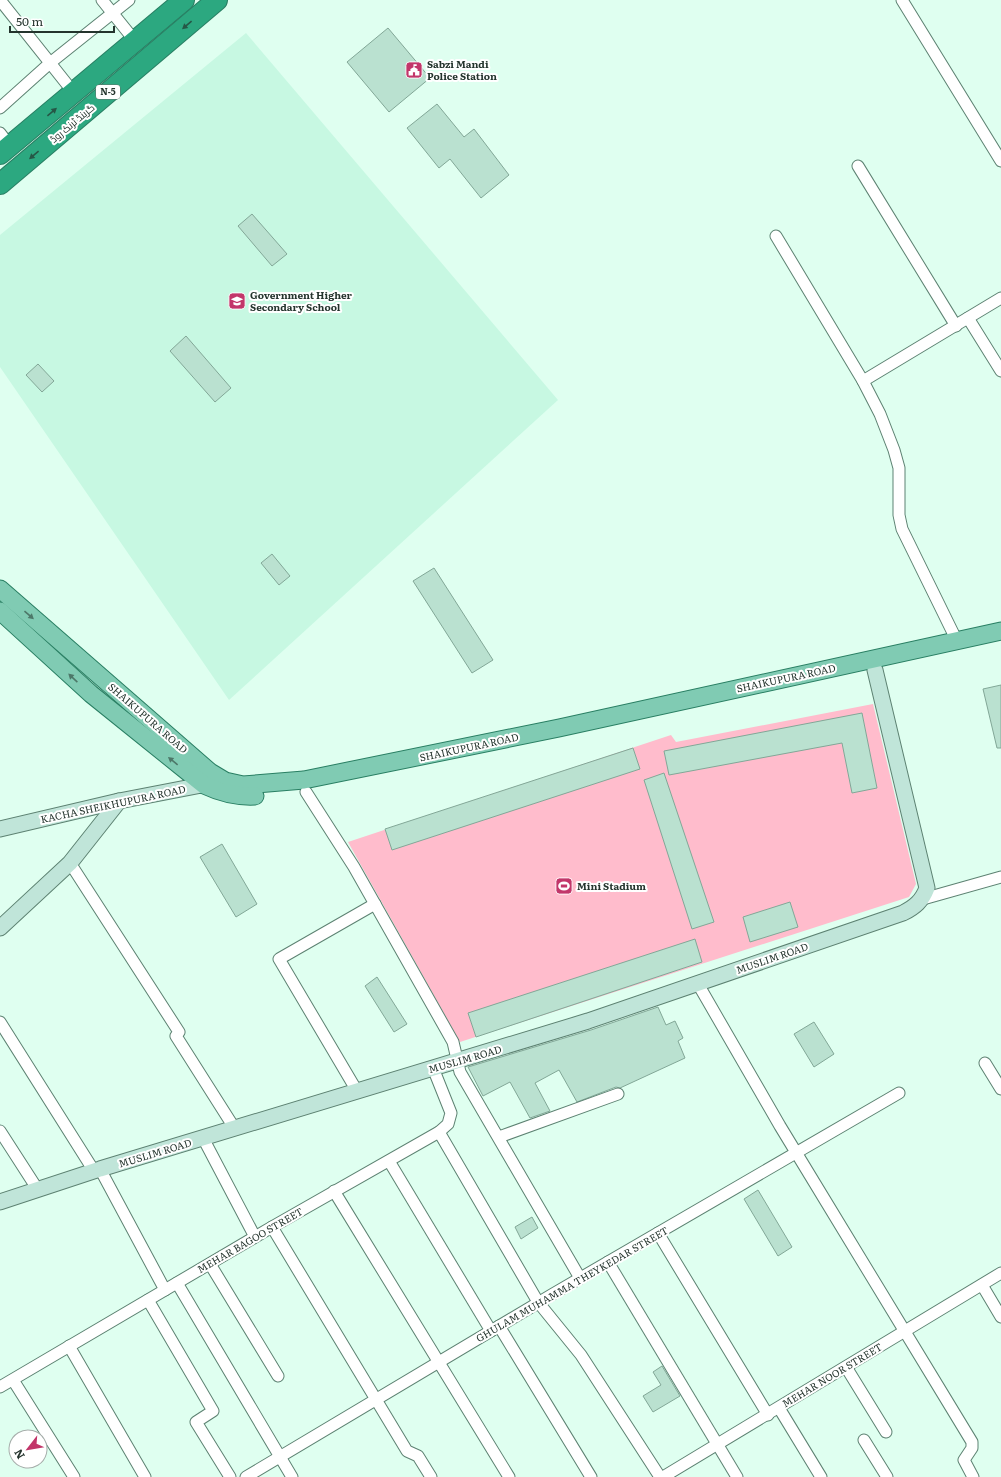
<svg xmlns="http://www.w3.org/2000/svg" width="1001" height="1477" viewBox="0 0 1001 1477" font-family="Literata,Cairo,serif">
<rect width="100%" height="100%" fill="#dffff0"/>
<polygon fill="#c7f8e2" points="246,33 558,400 229,700 0,367 0,235"/>
<polygon fill="#ffbccc" points="873,704 916,884 909,897 460,1042 348,842 671,735 676,742"/>
<g fill="#bae1d0" stroke="#82a797">
<polygon points="388,28 430,78 389,112 347,62"/>
<polygon points="437,104 464,137 474,129 509,175 481,198 450,159 439,168 407,128"/>
<polygon points="252,214 287,254 272,266 238,226"/>
<polygon points="186,336 231,388 215,402 170,351"/>
<polygon points="38,364 54,381 42,392 26,375"/>
<polygon points="272,554 290,576 279,585 261,563"/>
<polygon points="434,568 493,660 472,673 413,581"/>
<polygon points="1001,685 1001,748 997,748 983,689"/>
<polygon points="862,713 877,788 852,793 842,743 669,775 664,751"/>
<polygon points="633,748 640,769 392,850 385,829"/>
<polygon points="664,773 714,922 692,929 644,780"/>
<polygon points="222,844 257,904 236,917 200,857"/>
<polygon points="790,902 798,927 750,942 743,917"/>
<polygon points="695,939 702,962 476,1037 468,1013"/>
<polygon points="377,977 407,1024 394,1032 365,986"/>
<polygon points="658,1007 666,1025 675,1021 683,1038 678,1041 685,1058 620,1088 616,1087 577,1102 559,1070 535,1083 550,1111 530,1118 510,1082 483,1096 468,1067 591,1030"/>
<polygon points="814,1022 834,1054 814,1067 794,1034"/>
<polygon points="758,1190 792,1247 778,1256 744,1199"/>
<polygon points="532,1217 538,1228 521,1239 515,1227"/>
<polygon points="662,1366 680,1396 653,1412 643,1396 661,1385 653,1372"/>
</g>
<g fill="none" stroke-linecap="round" stroke-linejoin="round">
<g stroke="#5d8272" stroke-width="13">
<g id="street">
<polyline points="0,0 74,93"/>
<polyline points="102,0 135,41"/>
<polyline points="902,0 1001,161"/>
<polyline points="0,108 50,63 129,0"/>
<polyline points="0,133 10,146"/>
<polyline points="858,166 956,326"/>
<polyline points="776,236 863,381 880,414 894,450 899,468 899,515 902,529 957,641"/>
<polyline points="968,318 1001,371"/>
<polyline points="863,381 1001,298"/>
<polyline points="306,792 354,867 453,1042 460,1072 580,1278"/>
<polyline points="70,863 179,1032 176,1036 235,1129"/>
<polyline points="923,899 1001,877"/>
<polyline points="698,984 780,1126 972,1442 972,1448 964,1460 973,1477"/>
<polyline points="0,1022 94,1171"/>
<polyline points="985,1063 1001,1089"/>
<polyline points="357,1091 279,959 375,904"/>
<polyline points="0,1131 38,1190"/>
<polyline points="439,1132 538,1302 581,1355 660,1477"/>
<polyline points="499,1137 618,1094"/>
<polyline points="203,1138 255,1237"/>
<polyline points="389,1161 491,1331"/>
<polyline points="100,1169 165,1290"/>
<polyline points="334,1191 509,1477"/>
<polyline points="272,1227 407,1451 418,1456 431,1477"/>
<polyline points="658,1233 768,1415"/>
<polyline points="608,1262 737,1477"/>
<polyline points="210,1264 278,1376"/>
<polyline points="177,1283 292,1477"/>
<polyline points="982,1285 1001,1317"/>
<polyline points="148,1300 213,1411 196,1422 230,1477"/>
<polyline points="499,1326 591,1477"/>
<polyline points="69,1346 145,1477"/>
<polyline points="846,1367 886,1432"/>
<polyline points="13,1380 74,1477"/>
<polyline points="0,1387 272,1227 439,1132 448,1124 451,1113 433,1068"/>
<polyline points="779,1408 821,1477"/>
<polyline points="864,1440 887,1477"/>
<polyline points="246,1477 553,1294 899,1093"/>
<polyline points="663,1477 1001,1273"/>
</g>
</g>
<g stroke="#5d8272" stroke-width="17">
<g id="secondary">
<polyline points="0,829 119,801 212,783"/>
<polyline points="0,928 70,863 119,801"/>
<path d="M 0,1202 L 100,1169 L 588,1021 L 903,913 C 915,907 922,901 927,888 L 875,670"/>
</g>
</g>
<g stroke="#297f63" stroke-width="19">
<g id="primary">
<polyline points="0,589 210,772 225,781 243,785 304,780 559,728 1001,631"/>
<path d="M 0,611 L 91,694 L 204,785 C 221,793 236,797 255,796"/>
</g>
</g>
<g stroke="#297f63" stroke-width="22">
<g id="highway">
<polyline points="0,154 184,0"/>
<polyline points="0,184 217,0"/>
</g>
</g>
<use href="#street" stroke="#fff" stroke-width="11"/>
<use href="#secondary" stroke="#c0e5d9" stroke-width="15"/>
<use href="#primary" stroke="#80cbb3" stroke-width="17"/>
<use href="#highway" stroke="#2ca880" stroke-width="20"/>
</g>
<defs><path id="oneway-solid" d="M-6-.8H1V-3.2L6.5 0L1 3.2V.8H-6Z"/></defs>
<g fill="#265746">
<use href="#oneway-solid" transform="translate(187 25) rotate(140)"/>
<use href="#oneway-solid" transform="translate(52 112) rotate(-40)"/>
<use href="#oneway-solid" transform="translate(34 155) rotate(140)"/>
</g>
<g fill="#4d7869">
<use href="#oneway-solid" transform="translate(29 615) rotate(41)"/>
<use href="#oneway-solid" transform="translate(73 678) rotate(-137)"/>
<use href="#oneway-solid" transform="translate(173 761) rotate(-141)"/>
</g>
<defs>
<g id="civic-square" transform="scale(0.9)"><rect x="-9" y="-9" width="18" height="18" rx="4" fill="#c2366a" stroke="#fff"/><path d="M-.6-6.5H3V-4.5H.6V-3L4-1V1h2V6H-6V1h2V-1L-.6-3ZM-1.2 2.5V6h2.4V2.5Z" fill="#fff"/></g>
<g id="school-square" transform="scale(0.9)"><rect x="-9" y="-9" width="18" height="18" rx="4" fill="#c2366a" stroke="#fff"/><path d="M0-5L7-2L0 1L-7-2ZM-4 1L0 2.5L4 1V4Q0 6-4 4Z" fill="#fff"/></g>
<g id="stadium-square" transform="scale(0.9)"><rect x="-9" y="-9" width="18" height="18" rx="4" fill="#c2366a" stroke="#fff"/><path d="M0-5a6.5 5 0 1 0 0 10a6.5 5 0 1 0 0-10ZM-3.5-1.8h7v3.6h-7Z" fill="#fff"/></g>
</defs>
<g fill-rule="evenodd">
<use href="#civic-square" x="414" y="70"/>
<use href="#school-square" x="237" y="301"/>
<use href="#stadium-square" x="564" y="886"/>
</g>
<g text-anchor="middle" stroke-width="4" stroke-linejoin="round" paint-order="stroke">
<rect fill="#fff" stroke="#66716c" stroke-width="1" x="96" y="85" width="24" height="14" rx="3"/>
<g font-size="9" font-weight="bold" fill="#24342d">
<text x="108" y="95">N-5</text>
</g>
<g font-size="10" font-weight="bold" fill="#24342d" stroke="#fff" text-anchor="start">
<text x="427" y="68">Sabzi Mandi<tspan x="427" dy="12">Police Station</tspan></text>
<text x="250" y="299">Government Higher<tspan x="250" dy="12">Secondary School</tspan></text>
<text x="577" y="890">Mini Stadium</text>
</g>
<g font-size="10" fill="#24342d" stroke="#fff">
<text transform="translate(72 123) rotate(-40)" y="4">گرینڈ ٹرنک روڈ</text>
<text transform="translate(786 678) rotate(-12)" y="4">SHAIKUPURA ROAD</text>
<text transform="translate(148 718) rotate(41)" y="4">SHAIKUPURA ROAD</text>
<text transform="translate(469 747) rotate(-12)" y="4">SHAIKUPURA ROAD</text>
<text transform="translate(113 804) rotate(-12)" y="4">KACHA SHEIKHUPURA ROAD</text>
<text transform="translate(772 958) rotate(-19)" y="4">MUSLIM ROAD</text>
<text transform="translate(465 1059) rotate(-16)" y="4">MUSLIM ROAD</text>
<text transform="translate(155 1153) rotate(-17)" y="4">MUSLIM ROAD</text>
<text transform="translate(250 1240) rotate(-30)" y="4">MEHAR BAGOO STREET</text>
<text transform="translate(572 1284) rotate(-30)" y="4">GHULAM MUHAMMA THEYKEDAR STREET</text>
<text transform="translate(832 1375) rotate(-31)" y="4">MEHAR NOOR STREET</text>
</g>
</g>
<g transform="translate(28 1449) rotate(239)"><circle r="19" fill="#ffffff" stroke="#a7aeab"/>
<path d="M0-3L7 15L0 10L-7 15Z" fill="#c2366a"/>
<text y="-6" font-size="11" font-weight="bold" text-anchor="middle" fill="#24342d">N</text>
</g>
<path d="M10 26v6h104v-6" fill="none" stroke="#24342d" stroke-width="2"/>
<text x="16" y="26" font-size="12" fill="#24342d" stroke="#ffffff" stroke-width="3" paint-order="stroke">50 m</text>
</svg>
